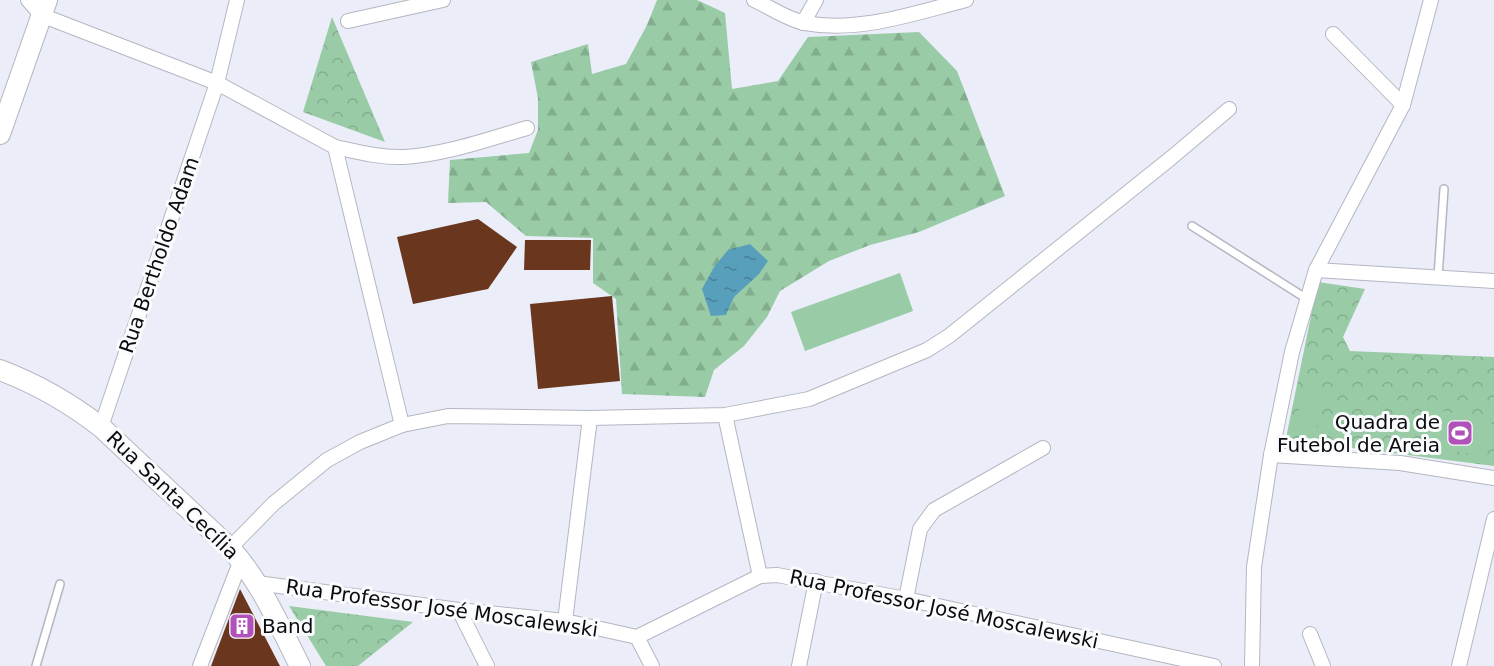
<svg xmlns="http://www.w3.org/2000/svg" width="1494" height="666" viewBox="0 0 1494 666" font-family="'DejaVu Sans',sans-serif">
<defs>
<pattern id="forest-firs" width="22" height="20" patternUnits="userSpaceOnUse" patternTransform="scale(1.5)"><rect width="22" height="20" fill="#99cca6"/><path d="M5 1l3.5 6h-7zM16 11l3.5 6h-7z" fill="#82ae8e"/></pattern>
<pattern id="park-crowns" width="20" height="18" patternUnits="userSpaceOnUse" patternTransform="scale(1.5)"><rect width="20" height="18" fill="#99cca6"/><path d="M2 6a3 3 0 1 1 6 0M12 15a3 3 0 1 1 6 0" fill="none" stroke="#82ae8e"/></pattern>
<pattern id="water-ripples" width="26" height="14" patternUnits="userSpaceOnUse" patternTransform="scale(1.5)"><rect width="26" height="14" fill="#589fbc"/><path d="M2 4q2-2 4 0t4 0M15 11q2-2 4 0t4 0" fill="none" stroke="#478097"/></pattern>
</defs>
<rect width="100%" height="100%" fill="#ebedf9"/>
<polygon fill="url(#forest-firs)" points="657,0 697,0 725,13 732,89 778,81 808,37 919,32 957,71 1005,196 919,232 870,245 829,261 780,291 767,317 744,346 714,370 705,397 622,394 616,299 593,283 593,238 526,236 486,202 448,203 450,160 529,153 538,130 538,98 531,62 588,44 592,74 626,64 647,25"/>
<g fill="url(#park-crowns)">
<polygon points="332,17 385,142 303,112"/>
<polygon points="1318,282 1365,289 1343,337 1350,351 1494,357 1494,466 1290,440 1286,438"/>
<polygon points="289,606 413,622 358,666 326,666"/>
</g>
<g fill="#99cca6">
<polygon points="900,273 913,311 805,351 791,312"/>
<polygon points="1303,393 1323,397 1315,434 1295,430"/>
<polygon points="1435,410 1492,419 1486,456 1429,447"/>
</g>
<polygon fill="url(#water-ripples)" points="750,244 768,261 759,274 734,297 726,315 711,316 702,289 714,267 728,250"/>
<g fill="#6a361e">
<polygon points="478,219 517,247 488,289 413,304 397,237"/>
<polygon points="525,240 591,240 590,270 524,270"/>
<polygon points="612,296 620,381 538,389 530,304"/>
<polygon points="240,589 280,666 211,666"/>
</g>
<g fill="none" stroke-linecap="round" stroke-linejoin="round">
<g stroke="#b4b6c1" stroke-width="10">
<g id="lane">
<polyline points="1192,226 1307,299"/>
<polyline points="1438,277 1444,189"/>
<polyline points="36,666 60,584"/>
</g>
</g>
<g stroke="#b4b6c1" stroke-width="16">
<g id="street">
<polyline points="28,0 41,15 217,83 335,147 402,425"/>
<path d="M 754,0 C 770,7 788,20 805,23 C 859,33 915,13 966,0"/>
<polyline points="348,21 443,0"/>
<polyline points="803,23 816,0"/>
<polyline points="1333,34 1403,105"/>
<path d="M 335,147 C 358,152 381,158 404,157 C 444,155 488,139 527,128"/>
<polyline points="1316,270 1494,281"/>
<polyline points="725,415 760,576"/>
<polyline points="101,427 217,83 237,0"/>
<polyline points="1271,455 1400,463 1494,478"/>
<polyline points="230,548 273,504 327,460 360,442 402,425 448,416 590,418 725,415 809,399 927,350 949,336 1171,158 1229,109"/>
<polyline points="257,583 459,610 565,621 637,637 760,576 777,575 906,599 1214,666"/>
<polyline points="906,599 920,529 934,510 1043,448"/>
<polyline points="459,610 487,666"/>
<polyline points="565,621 590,418"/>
<polyline points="1310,634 1323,666"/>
<polyline points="637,637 652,666"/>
<polyline points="200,666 241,560"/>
<polyline points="799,666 816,581"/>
<polyline points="1252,666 1254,567 1271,455 1292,352 1316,270 1403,105 1431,0"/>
<polyline points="1459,666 1494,519"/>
</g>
</g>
<g stroke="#b4b6c1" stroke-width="22">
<g id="secondary">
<polyline points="0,134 47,0"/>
<path d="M 0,370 C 37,384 70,403 101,427 L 230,548 C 261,582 279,625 300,666"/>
</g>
</g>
<use href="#lane" stroke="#fff" stroke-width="7"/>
<use href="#street" stroke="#fff" stroke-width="14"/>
<use href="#secondary" stroke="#fff" stroke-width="20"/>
</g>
<defs>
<g id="stadium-square" transform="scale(1.35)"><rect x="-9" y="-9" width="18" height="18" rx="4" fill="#b151ba" stroke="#fafbfd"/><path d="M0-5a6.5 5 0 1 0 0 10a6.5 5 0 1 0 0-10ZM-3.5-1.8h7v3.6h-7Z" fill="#fff"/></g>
<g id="building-square" transform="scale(1.35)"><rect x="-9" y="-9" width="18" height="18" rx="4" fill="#b151ba" stroke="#fafbfd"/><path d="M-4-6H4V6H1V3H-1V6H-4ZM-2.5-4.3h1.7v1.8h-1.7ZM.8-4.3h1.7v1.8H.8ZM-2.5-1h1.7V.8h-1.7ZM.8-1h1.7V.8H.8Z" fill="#fff"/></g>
</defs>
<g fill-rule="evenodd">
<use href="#stadium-square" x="1460" y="433"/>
<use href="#building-square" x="242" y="626"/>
</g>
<g text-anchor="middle" stroke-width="6" stroke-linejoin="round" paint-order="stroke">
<g font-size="20" fill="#0b0b0f" stroke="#fafbfd">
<text transform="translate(159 255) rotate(-71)" y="7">Rua Bertholdo Adam</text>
<text transform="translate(173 495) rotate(44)" y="7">Rua Santa Cecília</text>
<text transform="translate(442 608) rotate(8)" y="7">Rua Professor José Moscalewski</text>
<text transform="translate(944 609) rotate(12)" y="7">Rua Professor José Moscalewski</text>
</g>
<g font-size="20" fill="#0b0b0f" stroke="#fafbfd" text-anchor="end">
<text x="1440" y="429">Quadra de<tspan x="1440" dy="23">Futebol de Areia</tspan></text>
<text x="262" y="633" text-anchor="start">Band</text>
</g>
</g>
</svg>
